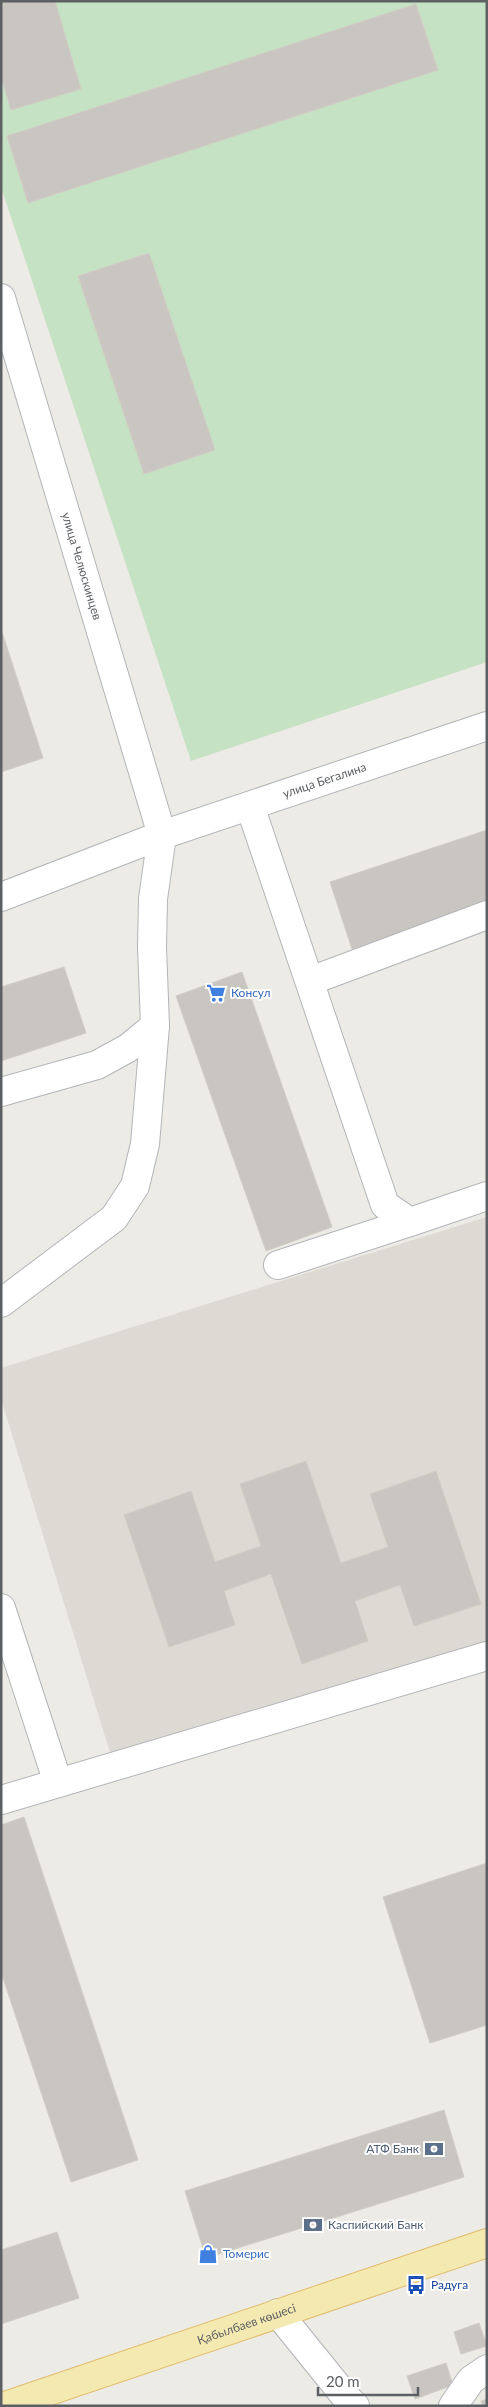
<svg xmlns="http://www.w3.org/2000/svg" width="488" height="2407" viewBox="0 0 488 2407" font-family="Lato,sans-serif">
<rect width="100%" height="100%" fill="#edebe5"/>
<polygon fill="#dddad3" points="487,1217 487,1643 112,1759 1,1399 1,1368"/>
<polygon fill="#c5e2c4" points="1,1 487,1 487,662 191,761 1,187"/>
<g fill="#c9c6c1" stroke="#d1cdc4">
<polygon points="1,1 55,1 81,89 11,110 1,77"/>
<polygon points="416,4 438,70 28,203 7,136"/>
<polygon points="149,253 215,450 144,474 78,276"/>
<polygon points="1,629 43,758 1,772"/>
<polygon points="487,830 487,904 352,949 330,882"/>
<polygon points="64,967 86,1033 1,1061 1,987"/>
<polygon points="242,972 332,1227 266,1251 176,996"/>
<polygon points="306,1461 341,1563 388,1547 370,1494 436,1471 481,1604 414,1626 400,1585 355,1601 368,1641 302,1664 271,1574 224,1591 235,1625 169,1647 124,1515 191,1491 215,1562 261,1546 240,1484"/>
<polygon points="24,1817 138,2160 71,2182 1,1972 1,1825"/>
<polygon points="487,1863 487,2025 430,2043 383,1897"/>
<polygon points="444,2110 464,2177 206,2258 185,2191"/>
<polygon points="57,2232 79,2298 1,2324 1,2250"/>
<polygon points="479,2323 487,2346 461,2354 454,2332"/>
<polygon points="446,2363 453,2385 415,2399 407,2376"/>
<polygon points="487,2399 487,2406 483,2406 481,2401"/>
</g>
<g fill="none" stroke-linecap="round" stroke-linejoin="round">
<g stroke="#b2b5b8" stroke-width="30">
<g id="minor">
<path id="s1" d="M 1,298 L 162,835 L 153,899 L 152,947 L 155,1026 L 145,1144 L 135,1186 L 114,1218 L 1,1303"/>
<polyline points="250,806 385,1205 410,1222 487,1196"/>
<path id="s2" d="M 1,897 L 162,835 L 487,726"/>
<polyline points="310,981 487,915"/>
<polyline points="1,1092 97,1065 128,1048 155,1026"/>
<polyline points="278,1265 410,1222"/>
<polyline points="1,1608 58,1783"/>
<polyline points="1,1800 487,1656"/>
<polyline points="278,2313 345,2396 355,2406"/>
<polyline points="453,2406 471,2380 487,2369"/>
</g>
</g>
<g stroke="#e0bd6b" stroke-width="30">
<g id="major">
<path id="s3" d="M 5,2406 L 487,2243"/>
</g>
</g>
<use href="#minor" stroke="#fff" stroke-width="28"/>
<use href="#major" stroke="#f5e9b2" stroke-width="28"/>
</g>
<defs>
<g id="supermarket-bare" transform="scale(1.5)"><path d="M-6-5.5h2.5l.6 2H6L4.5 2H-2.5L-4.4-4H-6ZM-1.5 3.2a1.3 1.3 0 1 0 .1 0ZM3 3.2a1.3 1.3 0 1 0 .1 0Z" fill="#3f7fe0" stroke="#fff" stroke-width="2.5" paint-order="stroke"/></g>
<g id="bank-bare" transform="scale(1.5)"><path d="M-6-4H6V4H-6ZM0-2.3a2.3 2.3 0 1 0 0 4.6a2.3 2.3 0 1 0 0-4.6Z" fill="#5c6f8a" stroke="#fff" stroke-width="2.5" paint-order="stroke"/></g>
<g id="shop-bare" transform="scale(1.5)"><path d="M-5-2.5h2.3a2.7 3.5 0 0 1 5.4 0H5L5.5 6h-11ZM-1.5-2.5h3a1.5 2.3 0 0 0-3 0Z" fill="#3f7fe0" stroke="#fff" stroke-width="2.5" paint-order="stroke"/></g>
<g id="bus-bare" transform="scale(1.5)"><path d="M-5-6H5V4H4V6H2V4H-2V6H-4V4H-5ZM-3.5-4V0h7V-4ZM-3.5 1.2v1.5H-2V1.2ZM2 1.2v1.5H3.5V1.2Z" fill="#1a4fb4" stroke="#fff" stroke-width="2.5" paint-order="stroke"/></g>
</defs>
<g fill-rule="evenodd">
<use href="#supermarket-bare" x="216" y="993"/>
<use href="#bank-bare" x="434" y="2149"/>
<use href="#bank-bare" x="313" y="2225"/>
<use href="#shop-bare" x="208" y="2254"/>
<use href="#bus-bare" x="416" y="2285"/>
</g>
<g text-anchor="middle" stroke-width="4" stroke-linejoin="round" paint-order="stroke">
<g font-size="12" fill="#5d6063" stroke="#fff">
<text dy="4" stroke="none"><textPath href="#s1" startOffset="280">улица Челюскинцев</textPath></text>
<text dy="4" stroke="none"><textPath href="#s2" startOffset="344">улица Бегалина</textPath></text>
<text dy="4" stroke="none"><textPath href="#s3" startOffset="255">Қабылбаев көшесі</textPath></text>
</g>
<g font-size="12" fill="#366cbe" stroke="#fff" text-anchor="start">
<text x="231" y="997">Консул</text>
<text x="223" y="2258">Томерис</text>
</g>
<g font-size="12" fill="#4e5e75" stroke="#fff" text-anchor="end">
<text x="419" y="2153">АТФ Банк</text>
<text x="328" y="2229" text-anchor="start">Каспийский Банк</text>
</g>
<g font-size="12" fill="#164399" stroke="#fff" text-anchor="start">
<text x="431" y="2289">Радуга</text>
</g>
</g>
<rect width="488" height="2407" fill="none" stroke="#5d6063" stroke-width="5"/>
<path d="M318 2387v8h100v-8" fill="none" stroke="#5d6063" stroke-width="2.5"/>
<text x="326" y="2387" font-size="15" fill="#5d6063" stroke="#ffffff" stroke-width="4" paint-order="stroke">20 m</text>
</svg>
